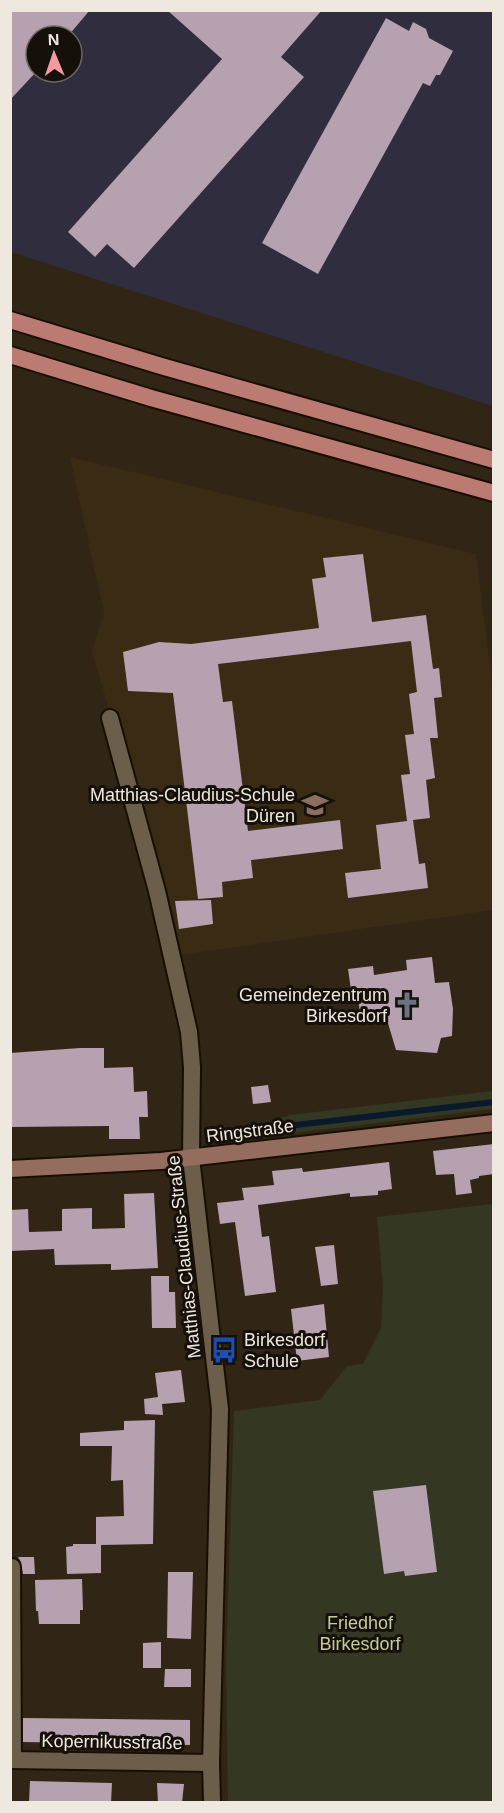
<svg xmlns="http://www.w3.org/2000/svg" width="504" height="1813" viewBox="0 0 504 1813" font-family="Helvetica,sans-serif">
<rect width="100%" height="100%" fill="#312615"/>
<path fill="#302d3e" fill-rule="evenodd" d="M 11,11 L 493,11 L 493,406 L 11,252 ZM 36,36 L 72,36 L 72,72 L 36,72 Z"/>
<polygon fill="#3a2c14" points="70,457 476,554 494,699 493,910 180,955 92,651 104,613"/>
<g fill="#343721">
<polygon points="493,1091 493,1109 286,1134 285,1126 278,1126 279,1134 233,1140 214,1140 254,1131 271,1121 290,1115"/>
<polygon points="493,1204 493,1802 228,1802 226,1662 234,1411 320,1400 347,1366 363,1364 381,1328 383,1286 377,1217"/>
</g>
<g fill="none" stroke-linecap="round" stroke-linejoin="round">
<polyline stroke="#091a2c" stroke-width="6" points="296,1125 494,1102"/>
</g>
<g fill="#b6a1b1">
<polygon points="10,10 90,10 68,36 36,36 36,72 10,100"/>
<polygon points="167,10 322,10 281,57 304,77 134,268 107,244 95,257 68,232 222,59"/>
<polygon points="386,18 409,31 413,22 426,29 429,38 453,51 440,75 436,75 430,86 423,83 318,274 262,243"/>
<polygon points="363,554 372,622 426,615 433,669 439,668 442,697 434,698 438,738 430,738 435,778 426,780 430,818 413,820 419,864 425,863 428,888 348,898 345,873 381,869 376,825 407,821 401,775 410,774 405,735 414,734 409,694 417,692 411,641 218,664 223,702 232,701 248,831 340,820 343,849 251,860 253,878 222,882 223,897 198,899 173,693 128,691 123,652 159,642 191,644 319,628 312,579 326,577 323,558"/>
<polygon points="211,900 213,924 179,929 175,901"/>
<polygon points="432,957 435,983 449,982 453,1009 452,1036 441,1038 437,1053 396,1050 387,1020 361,1023 358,996 352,997 348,969 373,966 374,975 407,970 406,960"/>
<polygon points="80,1048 104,1048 104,1068 133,1067 134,1092 147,1091 148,1117 139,1117 140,1139 109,1139 109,1126 10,1127 10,1053"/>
<polygon points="268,1085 271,1102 253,1104 251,1087"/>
<polygon points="494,1144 494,1174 479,1176 479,1178 470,1180 472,1193 456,1195 454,1174 436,1175 433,1151"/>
<polygon points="389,1162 392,1189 378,1191 378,1195 350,1197 350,1193 258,1205 262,1237 269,1236 276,1292 245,1296 235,1222 220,1224 217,1203 244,1200 242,1188 274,1185 272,1171 302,1168 303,1172"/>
<polygon points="154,1193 158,1268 111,1270 111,1264 55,1265 54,1249 10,1251 10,1210 28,1209 29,1232 62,1231 62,1209 92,1208 92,1229 125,1228 124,1194"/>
<polygon points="334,1245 338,1284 321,1286 315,1247"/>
<polygon points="151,1276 169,1276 169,1292 175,1292 176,1328 152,1328"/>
<polygon points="324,1304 329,1357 297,1361 291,1309"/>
<polygon points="181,1370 185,1402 162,1404 163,1415 145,1414 144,1399 158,1397 155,1373"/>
<polygon points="155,1420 153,1544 101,1545 101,1573 67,1574 66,1547 73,1546 73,1544 96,1544 96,1517 124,1516 123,1480 111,1481 112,1446 80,1446 80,1433 124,1430 124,1421"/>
<polygon points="426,1485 437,1572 405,1576 404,1571 384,1574 373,1491"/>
<polygon points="18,1557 34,1557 35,1574 23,1574 21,1562"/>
<polygon points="168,1572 193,1572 191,1639 167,1638"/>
<polygon points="82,1579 83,1610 80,1610 80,1624 39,1624 38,1611 36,1611 35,1580"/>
<polygon points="161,1642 161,1668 143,1668 143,1643"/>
<polygon points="165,1669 191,1669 191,1687 164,1687"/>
<polygon points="23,1718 190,1720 190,1745 23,1742"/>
<polygon points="30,1781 112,1783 111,1803 29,1803"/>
<polygon points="157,1783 184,1784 182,1803 158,1803"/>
</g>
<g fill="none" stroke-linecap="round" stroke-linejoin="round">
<g stroke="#180f02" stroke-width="20">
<g id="minor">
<polyline points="110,718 157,891 189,1032 192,1067 191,1158 220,1409 211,1763 212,1802"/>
<polyline points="12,1567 13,1760"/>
<polyline points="10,1760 211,1763"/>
</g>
</g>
<g stroke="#180f02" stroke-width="20">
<polyline id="secondary" points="10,1169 161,1161 494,1123"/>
</g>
<g stroke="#180f02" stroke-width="20">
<g id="primary">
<polyline points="10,320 161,366 494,460"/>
<polyline points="10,355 151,398 494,493"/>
</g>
</g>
<use href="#minor" stroke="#6b5f4c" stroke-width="16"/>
<use href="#secondary" stroke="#946d5f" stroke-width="16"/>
<use href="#primary" stroke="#bc7b72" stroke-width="16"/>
</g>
<defs>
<g id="school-bare" transform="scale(2.07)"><path d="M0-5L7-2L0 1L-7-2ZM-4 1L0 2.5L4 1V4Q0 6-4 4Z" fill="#8d6e63" stroke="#151009" stroke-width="2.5" paint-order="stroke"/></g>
<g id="church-bare" transform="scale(2.07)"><path d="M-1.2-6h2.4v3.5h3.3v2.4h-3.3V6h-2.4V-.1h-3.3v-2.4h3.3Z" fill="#6b7280" stroke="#151009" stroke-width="2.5" paint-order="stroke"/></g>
<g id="bus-bare" transform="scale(2.07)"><path d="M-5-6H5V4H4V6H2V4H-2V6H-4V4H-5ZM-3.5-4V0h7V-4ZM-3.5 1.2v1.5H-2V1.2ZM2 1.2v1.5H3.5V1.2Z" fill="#1a4fb4" stroke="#151009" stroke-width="2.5" paint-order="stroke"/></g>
</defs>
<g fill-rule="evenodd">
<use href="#school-bare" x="315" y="805"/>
<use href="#church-bare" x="407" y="1005"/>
<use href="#bus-bare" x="224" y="1350"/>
</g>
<g text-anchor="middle" stroke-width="6" stroke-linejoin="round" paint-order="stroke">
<g font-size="18" fill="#efe8de" stroke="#151009" text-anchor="end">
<text x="295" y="801">Matthias-Claudius-Schule<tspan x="295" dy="21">Düren</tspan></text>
<text x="387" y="1001">Gemeindezentrum<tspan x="387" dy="21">Birkesdorf</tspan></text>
<text x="244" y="1346" text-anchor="start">Birkesdorf<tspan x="244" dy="21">Schule</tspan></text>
</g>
<g font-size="18" fill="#efe8de" stroke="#151009">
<text transform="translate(250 1131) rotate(-7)" y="6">Ringstraße</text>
<text transform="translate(184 1257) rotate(-96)" y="6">Matthias-Claudius-Straße</text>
<text transform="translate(112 1742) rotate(1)" y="6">Kopernikusstraße</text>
</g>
<g font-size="18" fill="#c5cc97" stroke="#151009">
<text x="360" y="1629">Friedhof<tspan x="360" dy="21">Birkesdorf</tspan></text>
</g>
</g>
<rect width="504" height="1813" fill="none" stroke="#efe8de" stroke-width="24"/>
<g transform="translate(54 54) rotate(358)"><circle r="28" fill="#151009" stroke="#6c665e" stroke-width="1.5"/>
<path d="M0-4.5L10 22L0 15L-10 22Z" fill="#f49aa1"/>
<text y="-9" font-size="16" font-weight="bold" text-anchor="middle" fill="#efe8de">N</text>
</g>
</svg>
